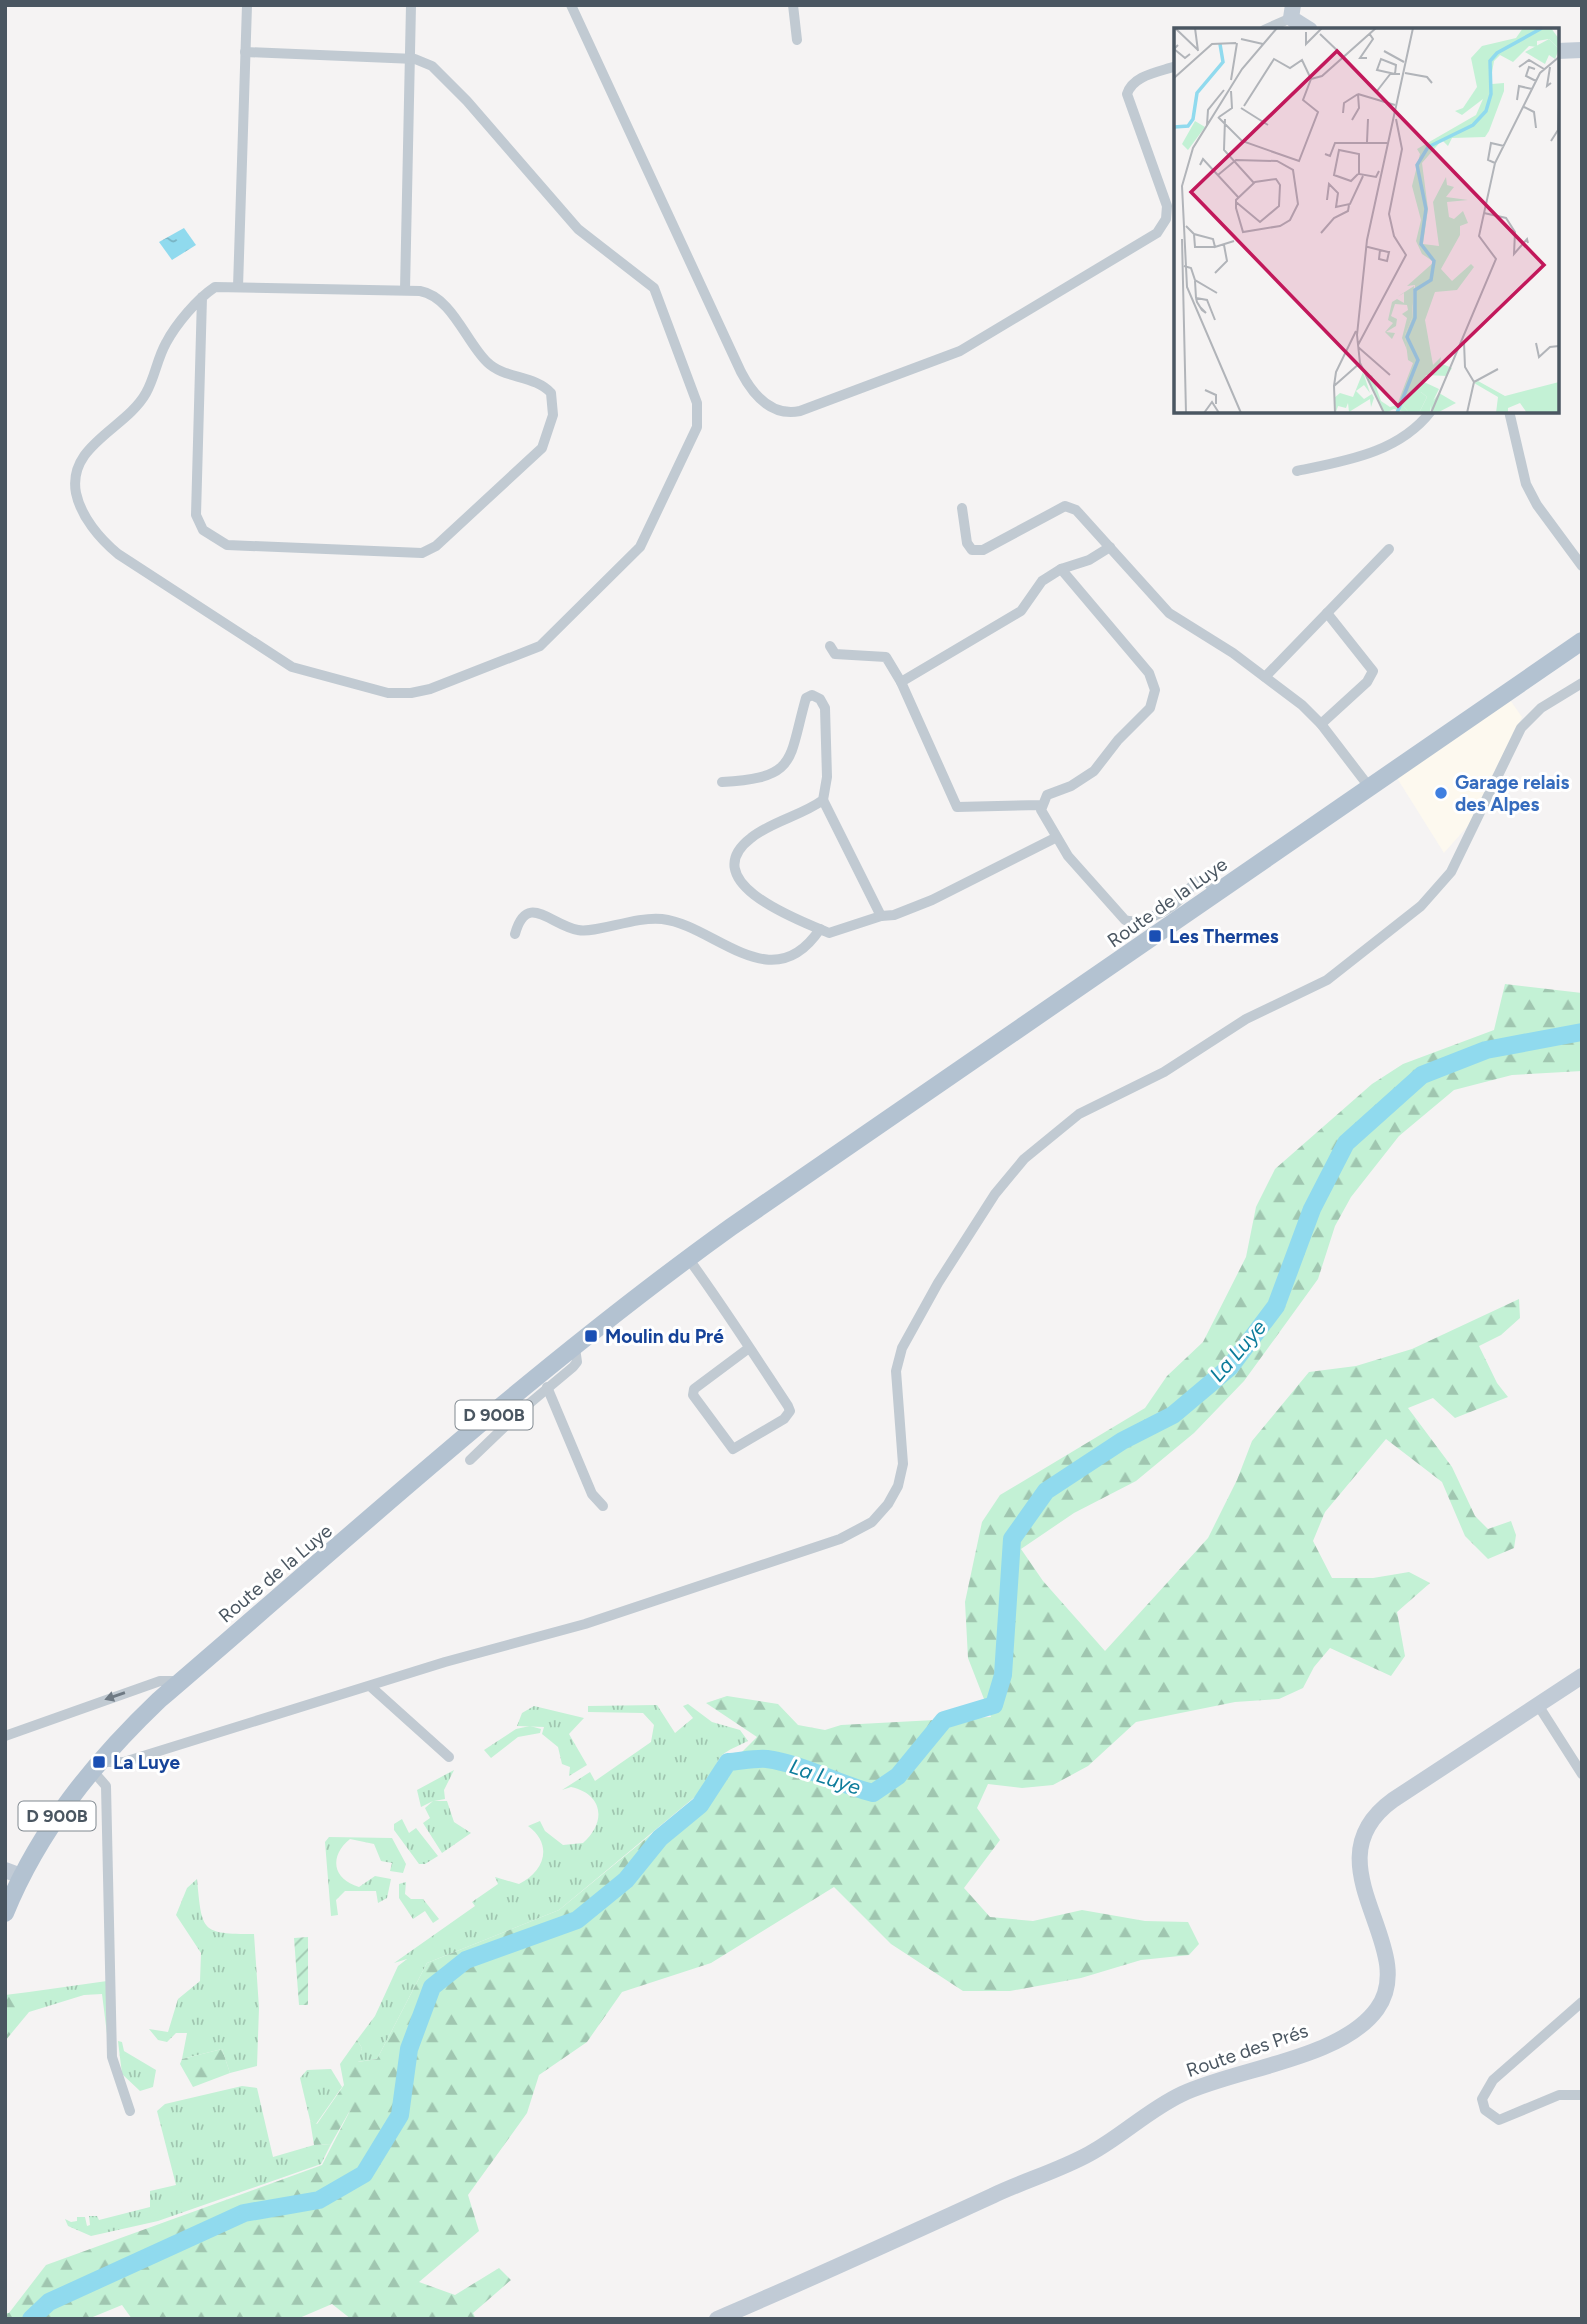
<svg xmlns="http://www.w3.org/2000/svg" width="1587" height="2324" viewBox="0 0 1587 2324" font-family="Figtree,sans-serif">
<defs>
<pattern id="grass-tufts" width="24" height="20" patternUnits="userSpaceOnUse" patternTransform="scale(1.75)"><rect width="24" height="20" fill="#c3f1d5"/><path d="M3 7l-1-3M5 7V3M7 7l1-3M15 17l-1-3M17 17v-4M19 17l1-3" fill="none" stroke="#a0c6b0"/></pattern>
<pattern id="forest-firs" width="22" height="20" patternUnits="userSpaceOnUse" patternTransform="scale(1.75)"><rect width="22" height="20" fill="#c3f1d5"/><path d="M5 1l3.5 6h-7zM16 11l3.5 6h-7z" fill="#a0c6b0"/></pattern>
<pattern id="garden-furrows" width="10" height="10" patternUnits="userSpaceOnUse" patternTransform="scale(1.75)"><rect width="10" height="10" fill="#c3f1d5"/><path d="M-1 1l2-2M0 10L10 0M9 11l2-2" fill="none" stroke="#a0c6b0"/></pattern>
<pattern id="water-ripples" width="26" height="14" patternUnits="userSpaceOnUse" patternTransform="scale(1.75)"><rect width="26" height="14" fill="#90daee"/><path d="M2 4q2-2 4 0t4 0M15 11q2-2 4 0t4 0" fill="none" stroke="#78b4c4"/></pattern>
</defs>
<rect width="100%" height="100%" fill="#f5f3f3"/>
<polygon fill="#fdf9ef" points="1510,700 1522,717 1474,819 1444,853 1397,778"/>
<g fill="url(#grass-tufts)">
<path d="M 688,1704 L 712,1722 L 740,1730 L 748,1741 C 724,1753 715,1753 714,1781 L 559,1910 L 427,1963 L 377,2059 L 357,2062 L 362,2048 L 357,2040 L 375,2016 L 398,1966 L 407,1959 L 394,1963 L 475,1906 L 472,1902 L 498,1884 L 495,1877 L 519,1884 C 544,1872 554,1845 528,1826 L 540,1821 L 545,1831 L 563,1845 L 583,1843 C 607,1822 603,1794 571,1787 L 562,1790 L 590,1772 L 595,1781 L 651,1742 L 654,1725 L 643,1713 L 588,1712 L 588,1706 L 657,1705 L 675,1733 L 693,1718 L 683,1706 Z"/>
<polygon points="534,1706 584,1718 569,1734 587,1765 569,1776 570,1767 562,1764 558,1747 542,1734 544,1727 517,1726 522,1713"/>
<polygon points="530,1726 541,1729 540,1733 518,1737 491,1758 484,1750 516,1729"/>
<polygon points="454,1770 444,1790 445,1799 434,1801 447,1801 454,1822 471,1833 442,1853 423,1823 430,1818 425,1808 433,1801 421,1807 417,1790"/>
<polygon points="402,1819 409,1833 416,1828 438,1856 425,1864 419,1864 394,1830 394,1824"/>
<path d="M 329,1837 L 392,1838 L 406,1864 L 403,1873 L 390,1871 L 392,1863 L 381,1861 L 374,1844 L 350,1839 C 329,1856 332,1879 359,1887 L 375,1876 L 391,1879 L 387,1898 L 378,1903 L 376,1891 L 345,1891 L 336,1900 L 338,1915 L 331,1916 L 325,1842 Z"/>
<path d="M 197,1879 C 202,1932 201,1934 254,1934 L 259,2008 L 257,2066 L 230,2073 L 222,2049 L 182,2059 L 187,2033 L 176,2033 L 167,2042 L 158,2040 L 149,2029 L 168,2032 L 178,1999 L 200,1981 L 201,1953 L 176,1915 L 187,1888 Z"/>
<polygon points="406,1882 405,1894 411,1899 423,1899 439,1919 433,1923 425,1911 413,1919 399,1898 399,1884"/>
<polygon points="107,1981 108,2042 102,1994 84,1995 29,2012 29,1992"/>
<polygon points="118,2041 122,2042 124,2051 156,2070 153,2087 140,2091 122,2074"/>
<polygon points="331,2069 342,2087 316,2124 310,2120 300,2078 307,2070"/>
<polygon points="242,2086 257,2088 273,2157 314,2145 331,2144 321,2164 158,2221 91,2236 68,2226 65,2219 71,2222 77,2221 77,2217 85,2217 87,2226 90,2225 89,2216 97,2216 99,2220 150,2207 150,2191 176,2185 157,2111 165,2104"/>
</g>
<g fill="url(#forest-firs)">
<polygon points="1505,984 1582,993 1582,1071 1512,1075 1454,1090 1399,1136 1351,1197 1335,1226 1318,1279 1244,1381 1194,1433 1136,1481 1074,1513 1021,1549 1043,1581 1105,1651 1208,1538 1237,1480 1252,1441 1309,1372 1356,1366 1412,1349 1519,1299 1520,1318 1501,1335 1479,1346 1497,1383 1508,1397 1455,1418 1433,1398 1408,1408 1452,1467 1475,1516 1488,1529 1511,1521 1516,1535 1514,1548 1488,1559 1465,1536 1442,1482 1386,1439 1325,1512 1313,1541 1332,1578 1373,1578 1409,1572 1430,1583 1397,1612 1405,1656 1391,1676 1330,1648 1314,1667 1303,1688 1279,1699 1235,1702 1136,1722 1088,1766 1053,1785 1022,1788 988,1784 977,1808 1000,1840 964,1888 990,1917 1033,1921 1082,1910 1145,1921 1188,1922 1199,1944 1189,1955 1141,1960 1081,1978 1010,1991 963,1991 891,1944 834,1887 711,1963 622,1992 587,2042 539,2075 527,2113 468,2195 479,2231 419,2282 455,2295 499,2268 511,2280 473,2313 476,2319 351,2319 332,2304 297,2319 132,2319 122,2305 88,2319 5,2319 5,2313 9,2313 46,2265 322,2165 353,2105 331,2144 314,2145 310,2120 317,2124 344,2085 340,2064 357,2040 362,2048 358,2062 377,2059 427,1963 559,1910 699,1795 757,1737 706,1703 727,1696 778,1704 798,1725 825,1730 841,1725 991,1717 968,1658 965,1602 982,1522 1000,1495 1145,1408 1167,1376 1203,1342 1246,1257 1256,1207 1275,1169 1372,1084 1403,1064 1494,1030"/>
<polygon points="29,1992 29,2012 5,2041 5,1995"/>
<polygon points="222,2049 230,2073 193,2087 180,2064 182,2059"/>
</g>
<polygon fill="url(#garden-furrows)" points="308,1937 308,2005 299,2005 294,1938"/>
<polygon fill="url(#water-ripples)" points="184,228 196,245 172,260 159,242"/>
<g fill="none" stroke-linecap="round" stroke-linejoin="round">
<path stroke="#90daee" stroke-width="18" d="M 31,2319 L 49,2302 L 244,2213 L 319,2200 L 364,2174 L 400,2115 L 409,2049 L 432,1987 L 466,1960 L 577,1920 L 626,1880 L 660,1838 L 700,1805 L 728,1762 C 741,1761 755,1758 767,1759 C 803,1764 837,1784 873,1793 L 898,1776 L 944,1720 L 994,1705 L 1003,1675 L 1012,1539 L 1046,1491 L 1122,1441 L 1173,1415 L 1230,1367 L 1276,1306 L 1312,1209 L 1346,1143 L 1422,1075 L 1486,1050 L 1582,1032"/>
<g stroke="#c1cad2" stroke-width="10">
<path d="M 571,5 L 741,372 C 753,395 771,417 800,411 L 960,351 L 1157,233 L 1166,219 L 1167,206 L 1127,94 C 1133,75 1159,72 1176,66"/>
<polyline points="793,5 797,40"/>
<polyline points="1264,30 1291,18"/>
<polyline points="238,287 247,5"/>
<polyline points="405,290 411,5"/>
<path d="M 202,297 L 196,515 L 203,530 L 227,545 L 422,553 L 436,546 L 542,448 L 553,415 L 551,393 C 535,375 504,379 487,362 C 466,342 452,297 420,291 L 215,287 C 197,299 176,324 166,343 C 157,359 155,377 146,393 C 126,429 67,445 76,493 C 81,517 100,539 118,554 L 292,667 L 388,693 L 411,693 L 430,689 L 540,646 L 640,547 L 697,427 L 697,403 L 654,288 L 578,229 L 467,101 L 432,66 L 415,59 L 245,52"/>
<polyline points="1509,411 1526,484 1537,505 1582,566"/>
<path d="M 1297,471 C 1345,461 1399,453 1431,411"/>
<polyline points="962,508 967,543 972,550 983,550 1065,506 1076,510 1169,613 1233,653 1302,705 1321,724 1370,788"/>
<polyline points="1061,569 1089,560 1110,547"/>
<polyline points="830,646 835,654 886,657 901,682"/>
<polyline points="1265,677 1389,549"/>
<polyline points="1321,724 1367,682 1373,671 1327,613"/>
<path d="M 722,782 C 798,778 788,761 806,698 L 812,695 L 820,699 L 825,708 L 827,777 L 823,800 C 801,816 772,821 751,838 C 694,882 800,921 829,933 L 881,916 L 894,915 L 932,900 L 1055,838"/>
<polyline points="823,800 881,916"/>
<path d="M 1041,805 L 957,807 L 901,682 L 1021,611 L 1042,581 L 1061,569 L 1149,673 L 1155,690 L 1150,708 L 1118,740 L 1094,771 L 1071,786 L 1047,795 L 1041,810 L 1068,856 L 1125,920 C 1140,925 1169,911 1180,899 C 1195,885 1197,869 1217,892"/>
<path d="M 515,934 C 527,891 550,925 578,930 C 596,934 635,916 662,919 C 715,925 772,1001 820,929"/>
<path d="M 688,1258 C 723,1306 755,1356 788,1406 L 790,1411 L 784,1419 L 733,1449 L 693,1395 L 694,1389 L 749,1348"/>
<polyline points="547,1387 592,1494 603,1506"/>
<polyline points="470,1460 524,1408 573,1367 577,1362 575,1348"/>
<polyline points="370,1686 449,1757"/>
<polyline points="1538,1705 1582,1774"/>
<polyline points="5,1736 160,1681 180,1681"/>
<polyline points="99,1762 124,1762 445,1662 585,1624 840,1539 872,1522 888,1504 898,1486 903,1464 896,1371 902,1348 938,1283 995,1194 1024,1159 1079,1114 1164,1072 1246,1019 1327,980 1421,906 1451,872 1521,728 1541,708 1582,683"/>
<polyline points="92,1770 106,1786 112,2057 130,2111"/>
<polyline points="1582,2002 1493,2080 1482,2099 1485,2110 1499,2120 1559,2095 1582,2095"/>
</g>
<g stroke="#c1cbd6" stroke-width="16">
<polyline points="1293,5 1291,18 1310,30"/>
<polyline points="1557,51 1582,50"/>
<polyline points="5,1870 21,1876"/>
<path d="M 717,2319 C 809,2280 900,2238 992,2196 C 1023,2181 1058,2171 1089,2154 C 1121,2137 1148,2110 1182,2094 C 1237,2068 1341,2059 1377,2009 C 1422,1947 1306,1863 1393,1800 L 1582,1676"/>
</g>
<path stroke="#b3c2d1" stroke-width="18" d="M 5,1913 C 39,1830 94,1762 159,1700 C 346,1540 532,1370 731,1227 L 1582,641"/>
</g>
<defs><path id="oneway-solid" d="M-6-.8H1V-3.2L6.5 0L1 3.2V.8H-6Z" transform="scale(1.75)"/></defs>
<use fill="#6e7983" href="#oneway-solid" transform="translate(115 1696) rotate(161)"/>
<circle fill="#3f7fe0" stroke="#fff" stroke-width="2.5" cx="1441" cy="793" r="7"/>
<g fill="#1a4fb4" stroke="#fff" stroke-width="2.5">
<rect x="1148" y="929" width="14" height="14" rx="3.5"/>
<rect x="584" y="1329" width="14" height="14" rx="3.5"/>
<rect x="92" y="1755" width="14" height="14" rx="3.5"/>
</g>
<g text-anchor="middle" stroke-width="6" stroke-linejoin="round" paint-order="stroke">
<g fill="#fff" stroke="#808990" stroke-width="2">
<rect x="455.5" y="1400.5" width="77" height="29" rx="5"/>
<rect x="18.5" y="1801.5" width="77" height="29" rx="5"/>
</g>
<g font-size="18" font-weight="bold" fill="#4a5661">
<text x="494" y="1421">D 900B</text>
<text x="57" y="1822">D 900B</text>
</g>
<g font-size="19" font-weight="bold" fill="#366cbe" stroke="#fff" text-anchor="start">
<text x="1455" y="789">Garage relais<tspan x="1455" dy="22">des Alpes</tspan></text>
</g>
<g font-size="19" fill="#4a5661" stroke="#fff">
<text transform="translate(1167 902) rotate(-35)" y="7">Route de la Luye</text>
<text transform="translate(275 1573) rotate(-40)" y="7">Route de la Luye</text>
<text transform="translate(1247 2050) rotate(-19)" y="7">Route des Prés</text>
</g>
<g font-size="19" font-weight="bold" fill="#164399" stroke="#fff" text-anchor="start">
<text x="1169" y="943">Les Thermes</text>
<text x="605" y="1343">Moulin du Pré</text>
<text x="113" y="1769">La Luye</text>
</g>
<g font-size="21" font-style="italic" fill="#0c7c9b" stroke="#fff">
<text transform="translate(1238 1351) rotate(-49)" y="7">La Luye</text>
<text transform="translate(825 1777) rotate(18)" y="7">La Luye</text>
</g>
</g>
<g transform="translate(1174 28)">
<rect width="385" height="385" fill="#f5f3f3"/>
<path d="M 375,11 L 385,21 L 381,31 L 375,27 L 371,36 L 351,24 ZM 240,258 L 238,290 L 231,307 L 233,322 L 228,310 L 233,290 L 228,286 L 234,282 L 233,277 L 221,276 L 217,288 L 223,291 L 222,298 L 212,304 L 221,305 L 218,311 L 211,304 L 219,295 L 214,292 L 218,274 L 223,271 L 230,275 L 230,265 L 223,269 ZM 247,364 L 253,369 L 245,385 L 235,385 L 228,376 L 233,366 Z" fill="#c3f1d5"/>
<path d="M 349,0 L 377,0 L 385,11 L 385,21 L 375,11 L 363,13 L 363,19 L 355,18 L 339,34 L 326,27 L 320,33 L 317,50 L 318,56 L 330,55 L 330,63 L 315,103 L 311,109 L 278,110 L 274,118 L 268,112 L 248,135 L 254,181 L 249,216 L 265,218 L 259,174 L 272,149 L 273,157 L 280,159 L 272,169 L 294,172 L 273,174 L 275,189 L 280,191 L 289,183 L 294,195 L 286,198 L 286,207 L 267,241 L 278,253 L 297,236 L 300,239 L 283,262 L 261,264 L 251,292 L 259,337 L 267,329 L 266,335 L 278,340 L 273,348 L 252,347 L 250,354 L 265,361 L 259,373 L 265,365 L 282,375 L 263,385 L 257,385 L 257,377 L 256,385 L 245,385 L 253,369 L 247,364 L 243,369 L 233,366 L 228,376 L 235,385 L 220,381 L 211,385 L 193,350 L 198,347 L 207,373 L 216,379 L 223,377 L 239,335 L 234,332 L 231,307 L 238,290 L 241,257 L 233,258 L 260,234 L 248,226 L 242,213 L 247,192 L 238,158 L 246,126 L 243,121 L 302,87 L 309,71 L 288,87 L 281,83 L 289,80 L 303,59 L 297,30 L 308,18 L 342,10 ZM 21,93 L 31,99 L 14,122 L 8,116 ZM 189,344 L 196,365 L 190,357 L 182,363 L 190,371 L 198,366 L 200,370 L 197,379 L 196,371 L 175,384 L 174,375 L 172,380 L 164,378 L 162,384 L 160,370 L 166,365 L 179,369 ZM 304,353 L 331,368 L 385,354 L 385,385 L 353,385 L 346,375 L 334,380 L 334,385 L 322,385 L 324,369 L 300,355 Z" fill="#c3f1d5"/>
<path fill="none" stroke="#90daee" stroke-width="3.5" d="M 0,99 L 14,98 L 19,91 L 23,65 L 49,34 L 46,16M 223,385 L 244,332 L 233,309 L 241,290 L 241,262 L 257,252 L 260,233 L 247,216 L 252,181 L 243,137 L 254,119 L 299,97 L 312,83 L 317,66 L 316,33 L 323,25 L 368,0"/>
<path fill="none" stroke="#b1b4b9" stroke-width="2" d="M 1,0 L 24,22M 21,0 L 24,23M 132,4 L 132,16 L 148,0M 146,6 L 168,27M 67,11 L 89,16M 4,17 L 0,21 L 11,30 L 16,26M 210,23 L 230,34M 193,30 L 186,30 L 199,11 L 195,5M 345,39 L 355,32 L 370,41M 376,39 L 373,58 L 377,55M 361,41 L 355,39 L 352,48 L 362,53M 231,45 L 253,49 L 258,55M 221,46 L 222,37 L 207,31 L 203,42 L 221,46 L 226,46M 0,50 L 38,16 L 62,15M 137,51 L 148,48 L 202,0M 57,52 L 63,15M 203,63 L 217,45M 184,66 L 221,77M 343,72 L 345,58 L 358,61M 70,78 L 100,31 L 116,40 L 128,32 L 137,51M 350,79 L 360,84 L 362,100M 67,80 L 94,97M 169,85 L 170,75 L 184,66M 44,89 L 68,113 L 125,133 L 144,84 L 129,72 L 137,51M 45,89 L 58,80 L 57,63M 51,91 L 50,122 L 80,155M 178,92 L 185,80 L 184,66M 33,97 L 34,82 L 50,62M 377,113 L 384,102 L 385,77M 193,114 L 194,91M 151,126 L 156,128 L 161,115 L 213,115M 321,135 L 314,132 L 317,115 L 330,118M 26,137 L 29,131 L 64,169M 184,146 L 177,153 L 160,147 L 165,122 L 185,126 L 185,146 L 202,149 L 205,143M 44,147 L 62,132 L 103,133 L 119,142 L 124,176 L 116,192 L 106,198 L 69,204 L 62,180 L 62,172 L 81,154 L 102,151 L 106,157 L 105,178 L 86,194 L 62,174M 153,172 L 155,156 L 164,165 L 162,179 L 176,176 L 189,148M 310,185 L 332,190 L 341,204 L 340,226 L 353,211 L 354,215M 12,198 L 20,206 L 39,211 L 41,219 L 60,213M 147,205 L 160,190 L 174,183 L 175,177M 20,206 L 21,219 L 41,219M 8,211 L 12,385M 193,219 L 194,219 L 214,224 L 215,224 L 213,233 L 205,231 L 206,222M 10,238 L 17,240 L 21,252 L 43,265M 41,245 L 53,233 L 50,217M 21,253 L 22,270 L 33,272 L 41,292M 22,270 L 23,274 L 28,282 L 32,285 L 26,279M 290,314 L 291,339 L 300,354M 362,315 L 365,329 L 376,319 L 385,318M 184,317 L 232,227 L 220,208 L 215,186 L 228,121 L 222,91M 184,319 L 216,347M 160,358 L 162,344 L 182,303M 31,362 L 42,367 L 42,376M 30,385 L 38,374 L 45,385M 67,385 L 13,259 L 8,158 L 19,120 L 68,41 L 103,0M 161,385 L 160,358 L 186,335M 210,385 L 186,335 L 183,307 L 193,212 L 239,0M 257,385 L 322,231 L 305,208 L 321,135 L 366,45 L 385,29M 293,385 L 300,354 L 324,341"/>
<path fill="#c2185b" fill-opacity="0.15" stroke="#c2185b" stroke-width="3.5" d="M 163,23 L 370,237 L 224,378 L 17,164 Z"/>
<rect width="385" height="385" fill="none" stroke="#4a5661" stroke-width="3.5"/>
</g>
<rect width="1587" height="2324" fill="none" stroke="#4a5661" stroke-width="14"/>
</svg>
